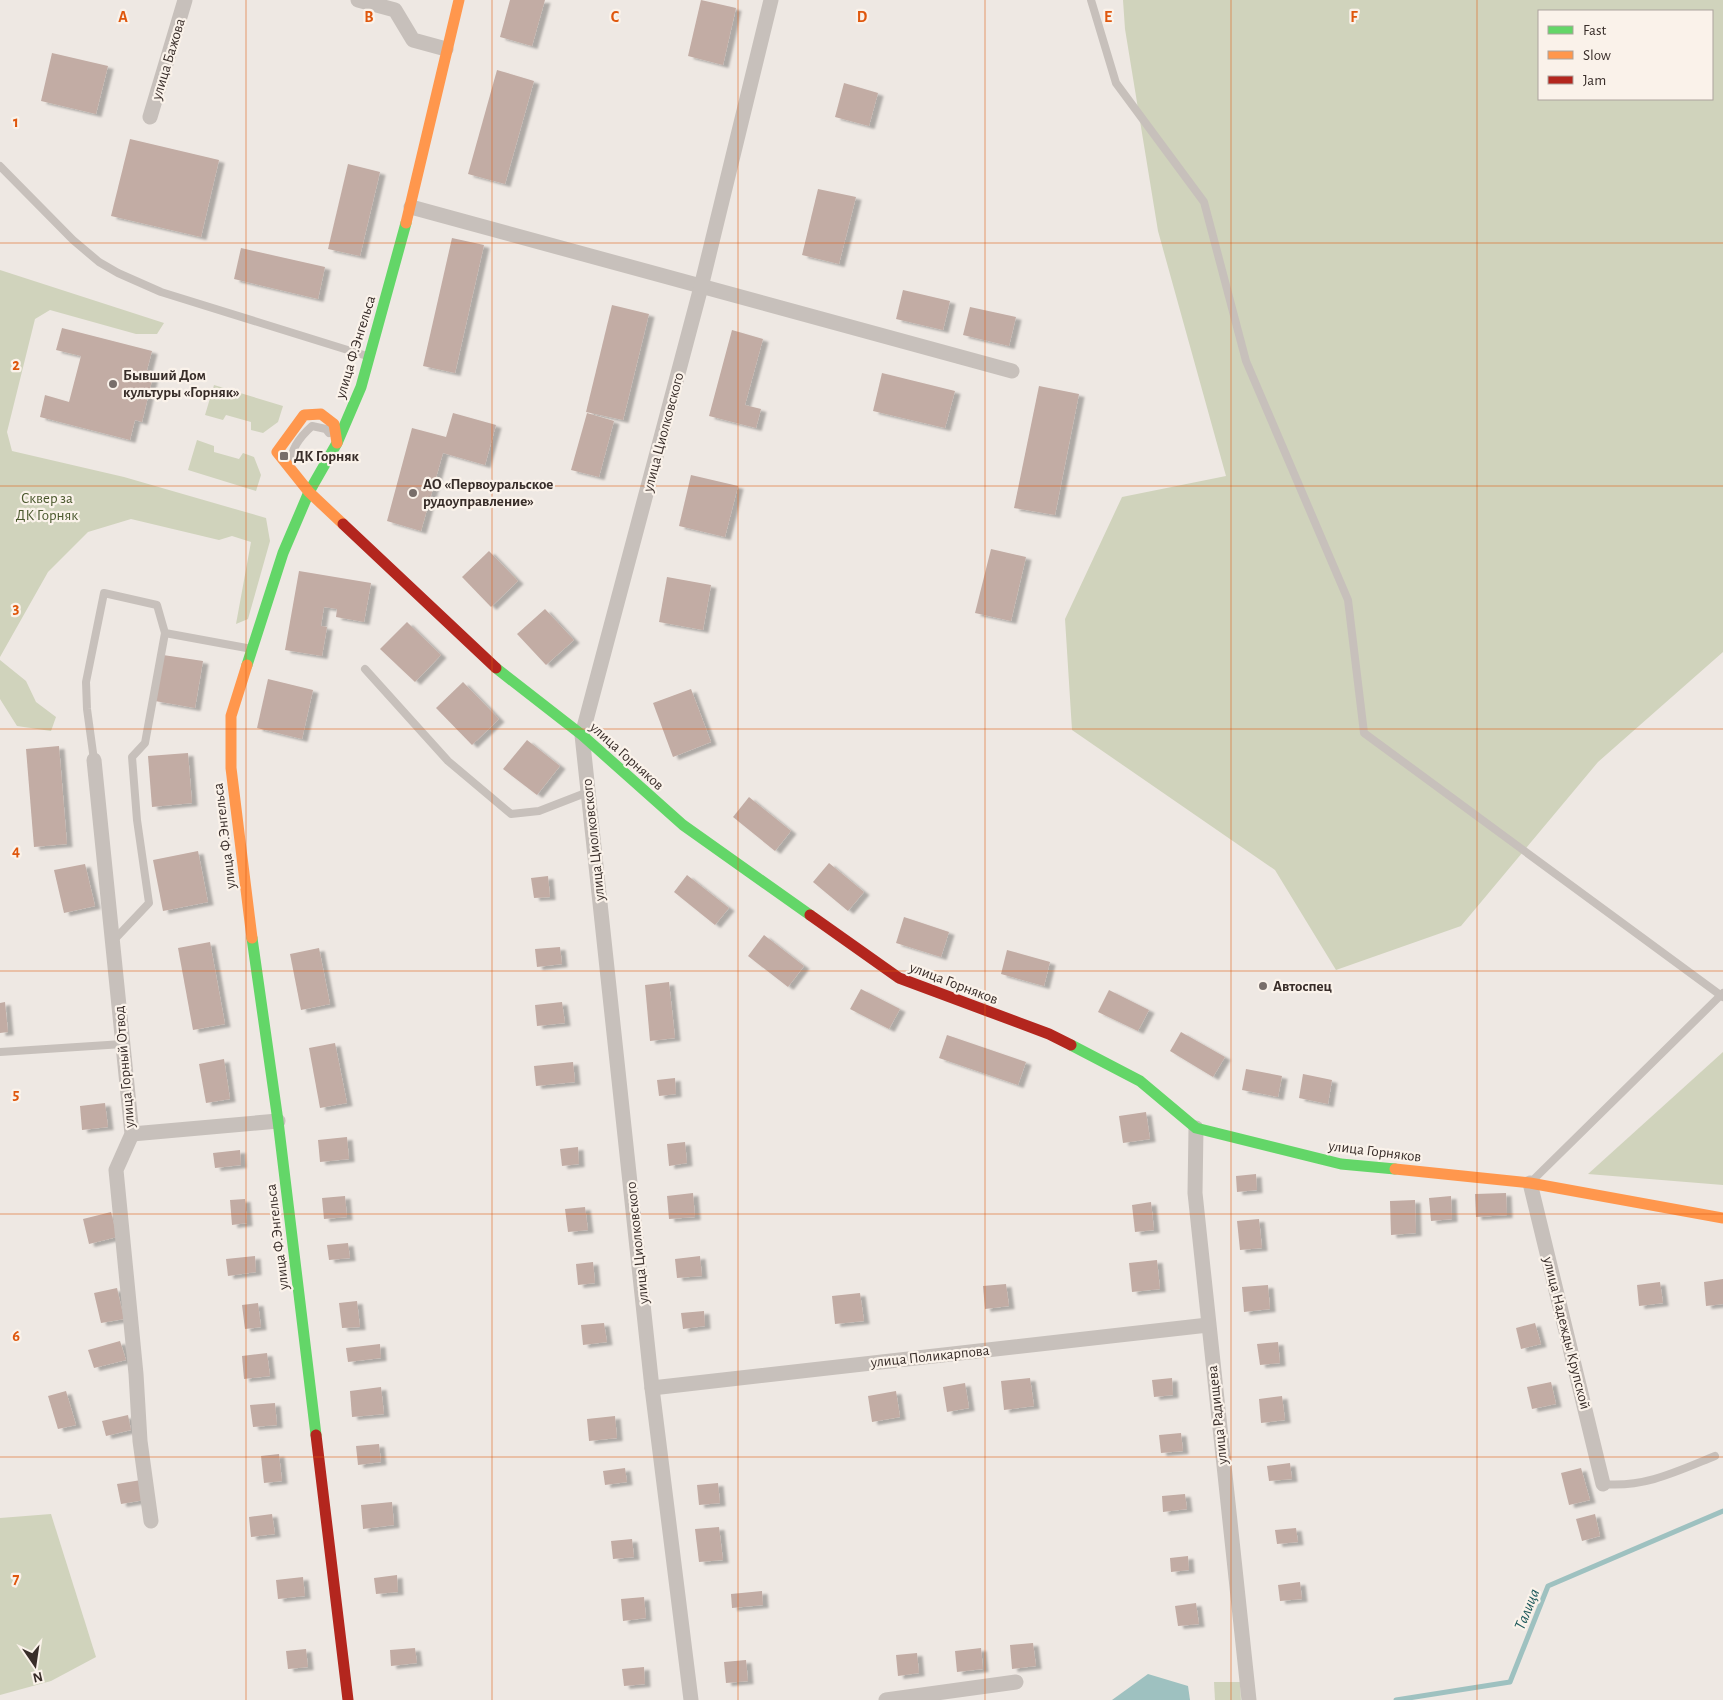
<svg xmlns="http://www.w3.org/2000/svg" width="1723" height="1700" viewBox="0 0 1723 1700" font-family="'Alegreya Sans',sans-serif">
<defs>
<filter id="shadow"><feDropShadow dx="5.5" dy="3" stdDeviation="1" flood-color="#0004"/></filter>
</defs>
<rect width="100%" height="100%" fill="#eee8e3"/>
<g fill="#d0d3bc" fill-rule="evenodd">
<path d="M 1123,0 L 1723,0 L 1723,652 L 1598,762 L 1461,926 L 1336,970 L 1275,870 L 1072,730 L 1065,619 L 1122,497 L 1226,476 L 1158,231 L 1125,29 ZM 1539,11 L 1712,11 L 1712,99 L 1539,99 Z"/>
<polygon points="0,270 164,323 157,334 136,334 50,310 35,319 7,432 12,451 124,477 266,518 270,541 248,619 236,624 251,542 232,536 219,540 131,519 88,532 48,572 0,657"/>
<polygon points="214,385 283,406 278,422 263,433 251,430 251,422 226,415 223,420 205,415"/>
<polygon points="197,440 214,446 214,452 239,459 243,453 254,457 261,475 256,491 188,470"/>
<polygon points="0,660 26,681 36,702 56,717 51,731 17,726 0,699"/>
<polygon points="1723,1052 1723,1185 1588,1174"/>
<polygon points="51,1514 96,1657 51,1681 0,1695 0,1518"/>
<polygon points="1214,1682 1240,1682 1241,1700 1215,1700"/>
</g>
<polygon fill="#9ec1c0" points="1148,1674 1188,1686 1190,1700 1112,1700"/>
<g fill="none" stroke-linecap="round" stroke-linejoin="round">
<polyline stroke="#9ec1c0" stroke-width="5" points="1396,1700 1510,1682 1548,1586 1723,1511"/>
</g>
<g fill="#c2aca4" filter="url(#shadow)">
<polygon points="510,0 545,0 532,46 500,37"/>
<polygon points="701,0 736,8 723,65 688,56"/>
<polygon points="52,53 108,66 96,114 41,101"/>
<polygon points="497,70 534,81 505,184 468,174"/>
<polygon points="844,83 878,93 869,126 835,117"/>
<polygon points="130,139 219,160 201,237 111,216"/>
<polygon points="348,164 380,172 360,256 328,249"/>
<polygon points="818,189 856,197 839,264 802,255"/>
<polygon points="452,238 484,245 455,373 423,366"/>
<polygon points="241,248 325,267 318,299 234,279"/>
<polygon points="903,290 950,301 943,330 896,319"/>
<polygon points="612,305 649,314 623,420 586,412"/>
<polygon points="970,307 1016,317 1009,346 963,335"/>
<polygon points="62,328 152,351 147,370 154,372 142,422 135,420 130,440 40,417 45,395 69,402 81,356 56,350"/>
<polygon points="732,330 763,339 745,405 761,409 756,428 709,416"/>
<polygon points="882,373 955,391 945,428 873,411"/>
<polygon points="1039,386 1079,394 1055,515 1014,508"/>
<polygon points="453,413 496,425 485,465 443,453 421,531 387,521 412,428 446,437"/>
<polygon points="587,413 614,421 599,477 571,470"/>
<polygon points="691,475 738,486 725,537 679,526"/>
<polygon points="991,549 1026,557 1011,621 975,613"/>
<polygon points="489,551 518,581 491,607 462,577"/>
<polygon points="299,571 371,583 364,622 336,617 337,609 324,607 321,626 327,627 322,656 285,650"/>
<polygon points="667,577 711,585 703,630 659,622"/>
<polygon points="545,609 574,640 546,665 517,634"/>
<polygon points="407,622 441,655 415,682 380,649"/>
<polygon points="163,655 203,661 195,708 155,701"/>
<polygon points="268,679 313,690 302,739 257,728"/>
<polygon points="463,682 499,719 472,745 436,708"/>
<polygon points="691,689 711,742 673,757 653,703"/>
<polygon points="527,740 560,766 537,795 503,769"/>
<polygon points="59,746 67,844 34,847 26,749"/>
<polygon points="188,753 192,803 152,807 148,756"/>
<polygon points="749,797 791,831 775,851 733,817"/>
<polygon points="198,851 208,902 163,911 153,860"/>
<polygon points="829,863 864,892 848,911 813,882"/>
<polygon points="85,864 95,906 64,913 54,870"/>
<polygon points="687,875 729,908 715,925 674,892"/>
<polygon points="548,876 550,897 534,898 531,878"/>
<polygon points="904,917 949,932 941,957 896,943"/>
<polygon points="764,935 804,966 788,987 748,956"/>
<polygon points="210,942 225,1024 193,1030 178,948"/>
<polygon points="560,947 562,964 537,967 535,949"/>
<polygon points="319,948 330,1004 301,1010 290,954"/>
<polygon points="1007,950 1050,962 1044,986 1001,974"/>
<polygon points="669,982 675,1038 650,1041 645,985"/>
<polygon points="861,989 900,1009 889,1029 850,1009"/>
<polygon points="1109,990 1149,1010 1138,1031 1098,1012"/>
<polygon points="5,1002 8,1032 0,1033 0,1003"/>
<polygon points="562,1002 565,1023 537,1026 535,1005"/>
<polygon points="1181,1032 1225,1057 1213,1077 1170,1051"/>
<polygon points="947,1035 1026,1062 1018,1085 939,1058"/>
<polygon points="335,1043 347,1103 320,1108 309,1048"/>
<polygon points="224,1059 230,1099 206,1103 199,1064"/>
<polygon points="573,1062 575,1082 536,1086 534,1066"/>
<polygon points="1246,1069 1282,1076 1278,1097 1242,1090"/>
<polygon points="1303,1074 1332,1080 1328,1104 1299,1098"/>
<polygon points="675,1078 676,1094 659,1096 657,1080"/>
<polygon points="105,1103 108,1127 82,1130 80,1106"/>
<polygon points="1146,1112 1150,1139 1123,1143 1119,1116"/>
<polygon points="347,1137 349,1159 320,1162 318,1140"/>
<polygon points="685,1142 687,1163 669,1166 667,1144"/>
<polygon points="578,1147 579,1164 562,1166 560,1149"/>
<polygon points="240,1150 241,1165 215,1168 213,1153"/>
<polygon points="1256,1174 1257,1190 1237,1192 1236,1176"/>
<polygon points="693,1193 695,1217 669,1219 667,1196"/>
<polygon points="1506,1193 1507,1215 1476,1217 1475,1194"/>
<polygon points="345,1196 347,1217 324,1219 322,1198"/>
<polygon points="1451,1196 1452,1219 1431,1221 1429,1198"/>
<polygon points="245,1199 247,1223 232,1225 230,1200"/>
<polygon points="1415,1200 1416,1233 1391,1235 1390,1201"/>
<polygon points="1151,1202 1154,1230 1135,1232 1132,1205"/>
<polygon points="585,1207 588,1230 568,1232 565,1209"/>
<polygon points="111,1212 117,1237 89,1244 83,1219"/>
<polygon points="1259,1219 1262,1248 1240,1250 1237,1221"/>
<polygon points="348,1243 350,1258 329,1260 327,1245"/>
<polygon points="255,1256 256,1272 228,1276 226,1259"/>
<polygon points="700,1256 702,1276 677,1278 675,1259"/>
<polygon points="1157,1260 1160,1289 1132,1292 1129,1263"/>
<polygon points="593,1262 595,1283 578,1285 576,1264"/>
<polygon points="1723,1279 1723,1304 1706,1306 1704,1282"/>
<polygon points="1660,1282 1663,1303 1639,1306 1637,1285"/>
<polygon points="1006,1284 1009,1306 985,1309 983,1286"/>
<polygon points="1268,1285 1270,1309 1244,1312 1242,1287"/>
<polygon points="117,1288 124,1319 101,1323 94,1293"/>
<polygon points="860,1293 864,1321 835,1324 832,1296"/>
<polygon points="357,1301 360,1327 342,1328 339,1303"/>
<polygon points="258,1303 261,1327 245,1329 242,1305"/>
<polygon points="704,1311 705,1326 683,1329 681,1313"/>
<polygon points="604,1323 607,1342 583,1345 581,1325"/>
<polygon points="1535,1323 1541,1344 1521,1349 1516,1328"/>
<polygon points="120,1341 126,1360 94,1368 88,1350"/>
<polygon points="1278,1342 1280,1363 1260,1365 1257,1344"/>
<polygon points="380,1344 381,1358 348,1362 346,1348"/>
<polygon points="267,1353 270,1376 244,1379 242,1356"/>
<polygon points="1030,1378 1034,1406 1004,1410 1001,1381"/>
<polygon points="1172,1378 1173,1395 1154,1397 1152,1380"/>
<polygon points="1551,1382 1556,1404 1532,1409 1527,1387"/>
<polygon points="965,1383 969,1408 947,1412 943,1387"/>
<polygon points="381,1387 384,1414 352,1417 350,1391"/>
<polygon points="66,1391 76,1425 58,1429 48,1396"/>
<polygon points="896,1391 900,1417 872,1422 868,1396"/>
<polygon points="1282,1396 1285,1420 1261,1423 1259,1399"/>
<polygon points="275,1403 277,1425 253,1427 250,1405"/>
<polygon points="128,1415 131,1430 106,1436 102,1421"/>
<polygon points="615,1416 617,1438 589,1441 587,1419"/>
<polygon points="1181,1433 1183,1451 1161,1453 1159,1435"/>
<polygon points="379,1444 381,1462 358,1465 356,1446"/>
<polygon points="279,1454 282,1481 264,1483 261,1456"/>
<polygon points="1290,1463 1292,1479 1269,1481 1267,1466"/>
<polygon points="625,1468 627,1482 605,1485 603,1471"/>
<polygon points="1581,1468 1590,1500 1569,1505 1561,1473"/>
<polygon points="141,1480 144,1500 121,1504 117,1484"/>
<polygon points="718,1483 720,1503 699,1505 697,1485"/>
<polygon points="1185,1494 1187,1509 1163,1512 1162,1496"/>
<polygon points="392,1502 394,1525 363,1529 361,1505"/>
<polygon points="272,1514 275,1534 251,1537 249,1517"/>
<polygon points="1595,1514 1600,1536 1582,1541 1576,1519"/>
<polygon points="719,1527 723,1560 699,1562 695,1529"/>
<polygon points="1296,1528 1298,1542 1277,1544 1275,1530"/>
<polygon points="632,1539 634,1557 613,1559 611,1541"/>
<polygon points="1188,1556 1189,1570 1171,1572 1170,1558"/>
<polygon points="397,1575 398,1592 376,1594 374,1578"/>
<polygon points="303,1577 305,1596 278,1599 276,1580"/>
<polygon points="1300,1582 1302,1599 1280,1601 1278,1585"/>
<polygon points="762,1591 763,1605 732,1608 731,1594"/>
<polygon points="644,1597 646,1618 623,1621 621,1599"/>
<polygon points="1196,1603 1199,1624 1178,1626 1175,1606"/>
<polygon points="1033,1643 1036,1666 1012,1669 1010,1645"/>
<polygon points="415,1648 417,1663 391,1666 390,1650"/>
<polygon points="981,1648 983,1669 957,1672 955,1651"/>
<polygon points="306,1649 308,1667 288,1669 286,1651"/>
<polygon points="917,1653 919,1673 898,1676 896,1655"/>
<polygon points="746,1660 748,1681 726,1683 724,1662"/>
<polygon points="644,1667 645,1684 624,1686 622,1669"/>
</g>
<g fill="none" stroke-linecap="round" stroke-linejoin="round">
<g stroke="#c7c0bb" stroke-width="8">
<polyline points="1091,0 1116,83 1204,202 1246,361 1348,600 1364,733 1723,997"/>
<polyline points="0,166 73,240 99,262 118,273 161,292 367,356"/>
<path d="M 291,462 C 291,448 302,435 312,426 L 326,429 L 329,433"/>
<polyline points="365,669 448,761 511,814 539,811 588,792"/>
<polyline points="94,760 87,709 86,682 104,593 157,605 165,633 252,649"/>
<polyline points="113,941 149,903 137,820 132,757 145,743 165,633"/>
<polyline points="0,1052 123,1044"/>
<polyline points="1532,1181 1723,993"/>
<path d="M 1603,1484 C 1644,1488 1678,1471 1715,1456"/>
</g>
<g stroke="#c7c0bb" stroke-width="15">
<polyline points="358,0 395,10 413,40 446,49"/>
<polyline points="150,117 185,0"/>
<polyline points="411,207 1012,371"/>
<polyline points="94,760 132,1134 116,1170 136,1374 140,1441 151,1521"/>
<polyline points="1196,1128 1195,1193 1249,1700"/>
<polyline points="132,1134 278,1121"/>
<polyline points="1530,1183 1603,1484"/>
<polyline points="652,1388 1208,1325"/>
<polyline points="691,1700 652,1388 582,735 701,287 771,0"/>
<polyline points="886,1700 1016,1682"/>
</g>
<g stroke="#63d668" stroke-width="11">
<polyline points="247,665 283,553 309,492 337,443 361,387 406,223"/>
<polyline points="496,668 582,735 683,825 810,915"/>
<polyline points="252,938 278,1121 316,1435"/>
<polyline points="1071,1045 1140,1081 1196,1128 1341,1164 1395,1169"/>
</g>
<g stroke="#ff974d" stroke-width="11">
<polyline points="406,223 459,0"/>
<polyline points="337,443 334,424 321,414 304,415 277,452 309,492 343,524"/>
<polyline points="247,665 231,716 231,768 252,938"/>
<polyline points="1395,1169 1530,1183 1723,1218"/>
</g>
<g stroke="#b3261e" stroke-width="11">
<polyline points="343,524 496,668"/>
<polyline points="810,915 899,978 1049,1034 1071,1045"/>
<polyline points="316,1435 348,1700"/>
</g>
</g>
<path fill="none" stroke="#df570d" stroke-width="1" stroke-opacity="0.55" d="M 246,0 L 246,1700M 492,0 L 492,1700M 738,0 L 738,1700M 985,0 L 985,1700M 1231,0 L 1231,1700M 1477,0 L 1477,1700M 0,243 L 1723,243M 0,486 L 1723,486M 0,729 L 1723,729M 0,971 L 1723,971M 0,1214 L 1723,1214M 0,1457 L 1723,1457"/>
<g fill="#786e6a" stroke="#faf2ea" stroke-width="2">
<circle cx="113" cy="384" r="5"/>
<rect x="279" y="451" width="10" height="10" rx="2.5"/>
<circle cx="413" cy="493" r="5"/>
<circle cx="1263" cy="986" r="5"/>
</g>
<g text-anchor="middle" stroke-width="4.5" stroke-linejoin="round" paint-order="stroke">
<g font-size="15" fill="#382d29" stroke="#faf2ea">
<text transform="translate(168 59) rotate(-73)" y="5">улица Бажова</text>
<text transform="translate(355 347) rotate(-73)" y="5">улица Ф.Энгельса</text>
<text transform="translate(663 432) rotate(-75)" y="5">улица Циолковского</text>
<text transform="translate(627 756) rotate(42)" y="5">улица Горняков</text>
<text transform="translate(224 836) rotate(-97)" y="5">улица Ф.Энгельса</text>
<text transform="translate(593 840) rotate(-96)" y="5">улица Циолковского</text>
<text transform="translate(954 983) rotate(21)" y="5">улица Горняков</text>
<text transform="translate(124 1067) rotate(-95)" y="5">улица Горный Отвод</text>
<text transform="translate(1375 1151) rotate(7)" y="5">улица Горняков</text>
<text transform="translate(277 1237) rotate(-97)" y="5">улица Ф.Энгельса</text>
<text transform="translate(637 1243) rotate(-96)" y="5">улица Циолковского</text>
<text transform="translate(1567 1333) rotate(76)" y="5">улица Надежды Крупской</text>
<text transform="translate(930 1356) rotate(-6)" y="5">улица Поликарпова</text>
<text transform="translate(1217 1415) rotate(-96)" y="5">улица Радищева</text>
</g>
<g font-size="15" font-weight="bold" fill="#382d29" stroke="#faf2ea" text-anchor="start">
<text x="123" y="380">Бывший Дом<tspan x="123" dy="17">культуры «Горняк»</tspan></text>
<text x="294" y="461">ДК Горняк</text>
<text x="423" y="489">АО «Первоуральское<tspan x="423" dy="17">рудоуправление»</tspan></text>
<text x="1273" y="991">Автоспец</text>
</g>
<g font-size="15" fill="#49572c" stroke="#faf2ea">
<text x="47" y="503">Сквер за<tspan x="47" dy="17">ДК Горняк</tspan></text>
</g>
<g font-size="16" font-style="italic" fill="#1e595b" stroke="#faf2ea">
<text transform="translate(1526 1609) rotate(-68)" y="6">Талица</text>
</g>
</g>
<g font-size="16" text-anchor="middle" font-weight="bold" fill="#df570d" stroke="#faf2ea" stroke-width="4.5" stroke-linejoin="round" paint-order="stroke">
<text x="123" y="22">A</text>
<text x="369" y="22">B</text>
<text x="615" y="22">C</text>
<text x="862" y="22">D</text>
<text x="1108" y="22">E</text>
<text x="1354" y="22">F</text>
<text x="16" y="127">1</text>
<text x="16" y="370">2</text>
<text x="16" y="613">3</text>
<text x="16" y="856">4</text>
<text x="16" y="1099">5</text>
<text x="16" y="1341">6</text>
<text x="16" y="1584">7</text>
</g>
<rect x="1538" y="10" width="175" height="90" fill="#faf2ea" stroke="#aca39d"/>
<rect x="1548" y="26" width="25" height="8" fill="#63d668" stroke="#aca39d"/>
<text x="1583" y="35" font-size="15" fill="#382d29">Fast</text>
<rect x="1548" y="51" width="25" height="8" fill="#ff974d" stroke="#aca39d"/>
<text x="1583" y="60" font-size="15" fill="#382d29">Slow</text>
<rect x="1548" y="76" width="25" height="8" fill="#b3261e" stroke="#aca39d"/>
<text x="1583" y="85" font-size="15" fill="#382d29">Jam</text>
<g transform="translate(35 1665) rotate(167)" stroke="#faf2ea" stroke-width="4" paint-order="stroke">
<path d="M0-4L9 19L0 12L-9 19Z" fill="#382d29"/>
<text y="-8" font-size="14" font-weight="bold" text-anchor="middle" fill="#382d29">N</text>
</g>
</svg>
